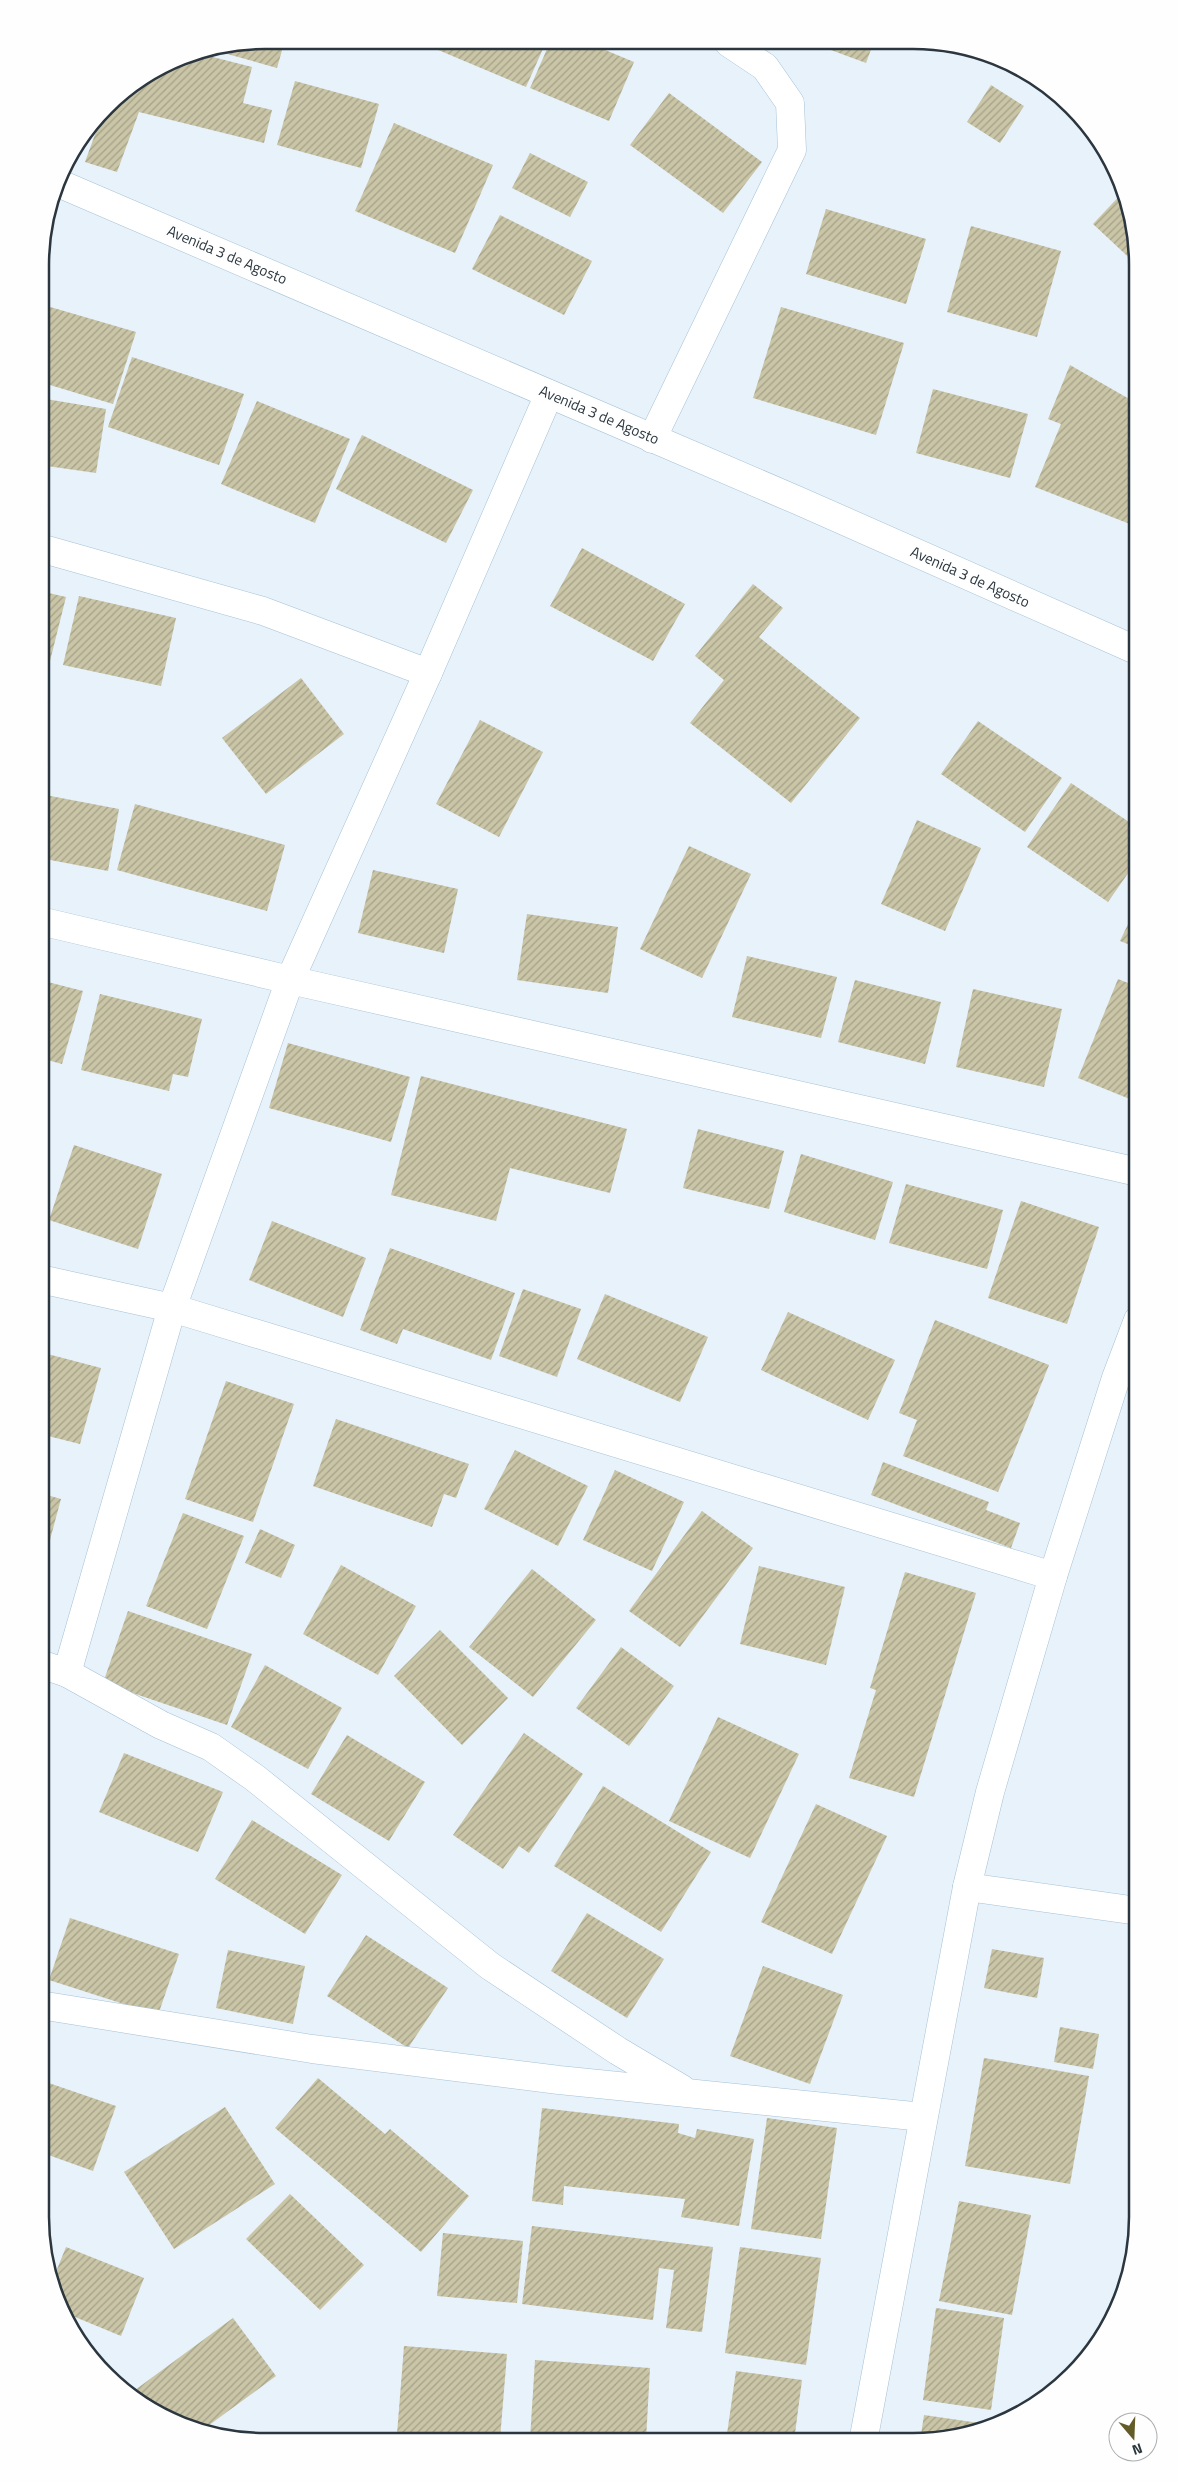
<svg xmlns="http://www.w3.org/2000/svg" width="1178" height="2482" viewBox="0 0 1178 2482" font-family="'Titillium Web',sans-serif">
<defs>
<pattern id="building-hatch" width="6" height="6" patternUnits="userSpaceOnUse" patternTransform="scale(1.25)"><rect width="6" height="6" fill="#cac5a6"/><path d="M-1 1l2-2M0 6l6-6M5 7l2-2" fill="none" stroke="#a4a189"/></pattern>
</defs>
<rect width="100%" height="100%" fill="#e7f2fb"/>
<g fill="url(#building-hatch)">
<polygon points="265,40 285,40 277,68 213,50"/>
<polygon points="425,41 435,41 546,42 526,87 424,44"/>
<polygon points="550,42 586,42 634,62 609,121 530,88"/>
<polygon points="812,43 873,44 866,63"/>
<polygon points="197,53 252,67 243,103 272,110 264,143 139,112 117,172 85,162 102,115 116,96 179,57"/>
<polygon points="295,81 379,104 361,168 277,145"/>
<polygon points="991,85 1024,106 1000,143 967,122"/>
<polygon points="669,93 762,162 723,213 630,145"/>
<polygon points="394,123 493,165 455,253 355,211"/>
<polygon points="530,153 588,182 570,217 512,188"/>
<polygon points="1124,191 1130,206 1138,266 1093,224"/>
<polygon points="826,209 926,239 906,304 806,274"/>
<polygon points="500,215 592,261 564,315 472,269"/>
<polygon points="971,226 1061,251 1037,337 947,312"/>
<polygon points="40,304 136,332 113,404 40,382"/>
<polygon points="781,307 904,343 876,435 753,398"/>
<polygon points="132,357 244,394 219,465 108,427"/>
<polygon points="1070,365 1138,404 1138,518 1135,526 1035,487 1061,424 1048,419"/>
<polygon points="933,389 1028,414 1010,478 916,453"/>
<polygon points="40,398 106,409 96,473 40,465"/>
<polygon points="257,401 350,439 315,523 221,484"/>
<polygon points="362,435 473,490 446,543 336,489"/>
<polygon points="582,548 685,604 653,661 550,606"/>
<polygon points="753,584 783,608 759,637 860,718 791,803 690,723 724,680 695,656"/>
<polygon points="40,591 66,597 46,677 40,676"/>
<polygon points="79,596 176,618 161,686 63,665"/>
<polygon points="301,678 344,734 266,794 222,738"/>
<polygon points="480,720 543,752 499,837 436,804"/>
<polygon points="978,721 1062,778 1025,832 941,774"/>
<polygon points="1071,783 1138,828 1138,859 1108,902 1027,847"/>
<polygon points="40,794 119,809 108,871 40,858"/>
<polygon points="135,804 285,845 267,911 117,870"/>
<polygon points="917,820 981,848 945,931 881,904"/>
<polygon points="689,846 751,874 702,978 640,949"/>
<polygon points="373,870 458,889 444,953 358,933"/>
<polygon points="1138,903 1138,948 1120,941"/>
<polygon points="527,914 618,927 608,993 517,980"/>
<polygon points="747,956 837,977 821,1038 732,1017"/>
<polygon points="1118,979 1138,987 1137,1102 1078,1078"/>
<polygon points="40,980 83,991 62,1064 40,1058"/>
<polygon points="855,980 941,1002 925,1064 838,1042"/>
<polygon points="973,989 1062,1009 1044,1087 956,1067"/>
<polygon points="100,994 202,1019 188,1077 173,1074 169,1091 81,1070"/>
<polygon points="288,1043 410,1077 391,1142 269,1108"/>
<polygon points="421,1076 627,1129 610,1193 510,1168 496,1221 391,1195"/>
<polygon points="698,1129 784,1151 769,1209 683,1188"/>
<polygon points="74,1145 162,1174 138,1249 49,1220"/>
<polygon points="801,1154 893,1182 875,1240 784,1212"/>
<polygon points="40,1156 49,1159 41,1183 40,1183"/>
<polygon points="906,1184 1003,1210 987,1269 889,1243"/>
<polygon points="1021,1201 1099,1227 1067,1324 988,1298"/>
<polygon points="272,1221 366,1258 343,1317 249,1280"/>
<polygon points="390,1248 515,1293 491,1360 403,1329 397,1344 360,1330"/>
<polygon points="523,1289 581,1309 557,1377 499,1356"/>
<polygon points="605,1294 708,1337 680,1402 577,1359"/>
<polygon points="788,1312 895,1360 868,1420 761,1370"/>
<polygon points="935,1320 1049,1365 998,1492 903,1456 917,1420 899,1413"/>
<polygon points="40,1352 101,1368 80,1444 40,1434"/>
<polygon points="226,1381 294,1404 253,1522 185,1499"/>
<polygon points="336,1419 469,1464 456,1498 444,1494 432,1527 313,1486"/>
<polygon points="515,1450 588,1486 558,1546 484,1509"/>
<polygon points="883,1462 989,1502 986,1510 1020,1523 1011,1548 871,1495"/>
<polygon points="615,1470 684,1502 652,1571 583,1540"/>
<polygon points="40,1493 61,1499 41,1573 40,1573"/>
<polygon points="702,1511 753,1548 680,1647 629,1611"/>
<polygon points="183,1513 244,1536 207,1629 146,1606"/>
<polygon points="260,1529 295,1545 281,1578 245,1563"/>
<polygon points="341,1565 416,1606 378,1675 303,1634"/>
<polygon points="759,1566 845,1587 826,1665 740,1644"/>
<polygon points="532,1569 596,1620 533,1697 469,1647"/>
<polygon points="905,1572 976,1593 914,1797 849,1778 876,1690 870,1688"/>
<polygon points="128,1611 252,1654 227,1725 103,1683"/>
<polygon points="440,1630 508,1698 462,1745 394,1676"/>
<polygon points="621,1647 674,1686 629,1746 576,1708"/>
<polygon points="265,1665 342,1708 308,1769 231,1727"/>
<polygon points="718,1717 799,1754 750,1858 669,1821"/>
<polygon points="524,1733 583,1774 529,1853 519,1846 503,1869 453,1835"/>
<polygon points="347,1735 425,1782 389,1841 311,1794"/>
<polygon points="124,1753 223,1792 198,1852 99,1812"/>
<polygon points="603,1786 711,1852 661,1932 554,1866"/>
<polygon points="816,1804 887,1836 832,1954 761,1922"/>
<polygon points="252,1820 342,1875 305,1934 215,1879"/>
<polygon points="587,1913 664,1959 627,2018 551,1971"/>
<polygon points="70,1918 179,1954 158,2015 49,1980"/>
<polygon points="366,1935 448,1988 408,2048 327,1996"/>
<polygon points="992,1949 1044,1958 1037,1998 984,1988"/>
<polygon points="228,1950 305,1966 293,2024 216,2008"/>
<polygon points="763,1966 843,1995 810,2084 730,2056"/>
<polygon points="1060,2027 1099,2034 1093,2069 1054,2062"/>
<polygon points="984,2058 1089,2076 1070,2184 965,2166"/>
<polygon points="318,2078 385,2134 390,2129 469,2196 421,2252 275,2128"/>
<polygon points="40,2080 116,2106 93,2171 40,2152"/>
<polygon points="225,2107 275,2184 174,2249 124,2172"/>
<polygon points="542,2108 679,2124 678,2133 695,2138 697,2129 754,2139 739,2226 681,2217 685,2199 564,2186 563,2205 532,2201"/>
<polygon points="767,2118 837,2128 821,2239 751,2229"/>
<polygon points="290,2194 364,2265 320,2310 246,2239"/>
<polygon points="959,2201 1031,2215 1012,2315 939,2301"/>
<polygon points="532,2226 713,2247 702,2332 666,2328 674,2270 659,2268 653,2320 522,2304"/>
<polygon points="443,2233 523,2241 517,2303 437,2296"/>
<polygon points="66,2247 144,2278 121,2336 63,2312 51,2284"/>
<polygon points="740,2247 821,2258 806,2365 725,2353"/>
<polygon points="936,2308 1004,2318 991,2410 923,2400"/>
<polygon points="233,2318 276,2376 201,2431 166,2419 148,2407 135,2390"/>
<polygon points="404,2346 507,2354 500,2439 397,2434"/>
<polygon points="535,2360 650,2368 646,2440 530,2439"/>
<polygon points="736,2371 802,2380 794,2441 726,2441"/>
<polygon points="924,2415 993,2425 972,2434 920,2441"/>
</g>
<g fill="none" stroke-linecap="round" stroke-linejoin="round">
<g stroke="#a6c2d6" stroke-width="29">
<g id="minor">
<polyline points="652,439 792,150 790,103 765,67 729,43"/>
<polyline points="40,548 263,611 428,673"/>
<polyline points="40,921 290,980 1138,1172"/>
<polyline points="40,1279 172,1308 1053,1576"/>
<polyline points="40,1664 67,1673 161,1725 211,1747 255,1778 490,1966 618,2051 682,2089"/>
<polyline points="67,1673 172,1308 290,980 428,673 549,394"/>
<polyline points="967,1887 1138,1911"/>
<polyline points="40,2005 312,2049 559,2080 923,2117"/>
</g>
</g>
<g stroke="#a6c2d6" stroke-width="29">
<g id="tertiary">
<polyline points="58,183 799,501 1138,651"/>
<polyline points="863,2442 967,1887 990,1792 1053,1576 1116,1378 1138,1320"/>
</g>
</g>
<use href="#minor" stroke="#fff" stroke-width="28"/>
<use href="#tertiary" stroke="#fff" stroke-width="28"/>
</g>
<g text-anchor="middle" stroke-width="4.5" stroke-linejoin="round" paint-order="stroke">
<g font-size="15" fill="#2b363e" stroke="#fefefe">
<text transform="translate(227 255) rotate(23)" y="5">Avenida 3 de Agosto</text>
<text transform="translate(599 415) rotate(23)" y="5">Avenida 3 de Agosto</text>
<text transform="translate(970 577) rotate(24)" y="5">Avenida 3 de Agosto</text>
</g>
</g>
<path d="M0 0H1178V2482H0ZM265 49H913A216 216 0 0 1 1129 265V2217A216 216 0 0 1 913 2433H265A216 216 0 0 1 49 2217V265A216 216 0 0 1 265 49Z" fill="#fefefe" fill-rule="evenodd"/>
<path fill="none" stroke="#2b363e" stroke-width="2.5" d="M265 49H913A216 216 0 0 1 1129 265V2217A216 216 0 0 1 913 2433H265A216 216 0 0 1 49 2217V265A216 216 0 0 1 265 49Z"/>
<g transform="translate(1133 2437) rotate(161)"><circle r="24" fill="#fefefe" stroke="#aaaeb1"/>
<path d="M0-4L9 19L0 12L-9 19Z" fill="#645c28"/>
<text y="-8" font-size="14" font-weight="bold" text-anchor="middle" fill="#2b363e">N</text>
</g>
</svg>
